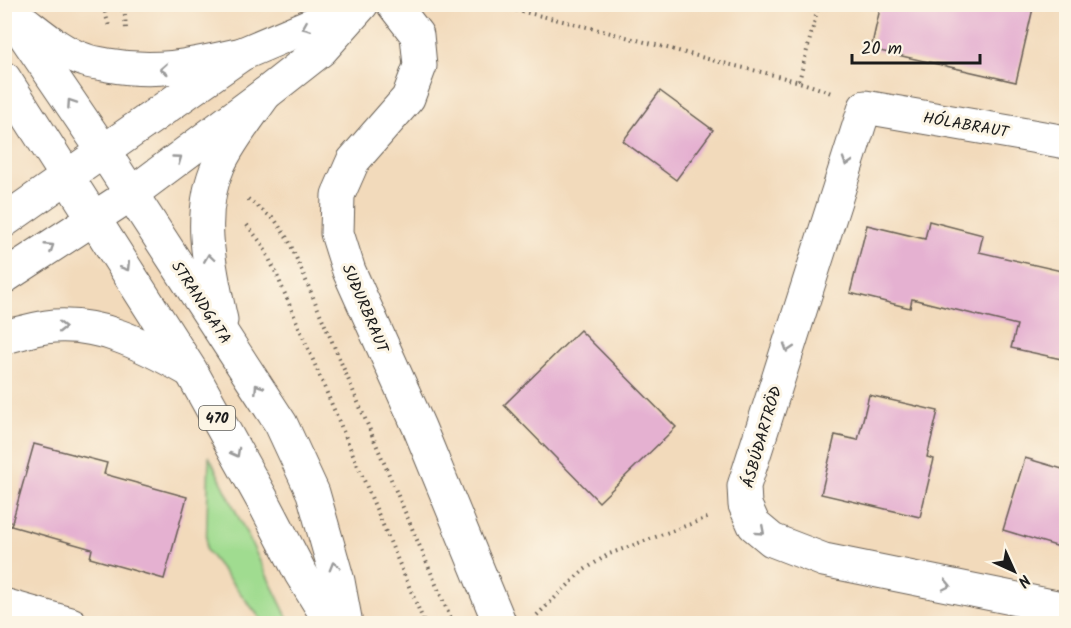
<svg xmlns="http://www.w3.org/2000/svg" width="1071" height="628" viewBox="0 0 1071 628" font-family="Kalam,sans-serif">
<rect width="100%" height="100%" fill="#fcf5e5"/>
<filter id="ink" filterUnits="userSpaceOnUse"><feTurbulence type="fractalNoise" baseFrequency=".0167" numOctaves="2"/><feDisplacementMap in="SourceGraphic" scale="12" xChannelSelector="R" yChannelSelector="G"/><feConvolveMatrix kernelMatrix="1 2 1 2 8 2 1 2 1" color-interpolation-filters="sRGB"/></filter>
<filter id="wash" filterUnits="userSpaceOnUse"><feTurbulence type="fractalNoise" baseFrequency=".008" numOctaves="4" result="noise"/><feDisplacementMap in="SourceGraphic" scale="24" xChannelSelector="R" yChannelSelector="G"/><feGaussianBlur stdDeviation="1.35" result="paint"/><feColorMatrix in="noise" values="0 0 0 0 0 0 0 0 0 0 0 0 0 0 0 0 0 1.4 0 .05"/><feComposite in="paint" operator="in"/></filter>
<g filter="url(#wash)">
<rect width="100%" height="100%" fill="#f2dabb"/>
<polygon fill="#a0dc90" stroke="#5e7c56" stroke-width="1.5" points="209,456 290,623 264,623 206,550"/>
<g id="blocks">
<g fill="#e5b1d1">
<polygon points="881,4 1034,4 1016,82 871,49"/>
<polygon points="660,91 713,130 676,180 623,141"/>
<polygon points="929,221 983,235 979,252 1066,272 1066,360 1011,348 1017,325 912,299 910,308 850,293 867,225 925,239"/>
<polygon points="580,330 676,427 599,502 504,405"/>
<polygon points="869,395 938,411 927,457 934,459 920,517 821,494 835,435 858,440"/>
<polygon points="34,444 107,463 104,474 187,497 164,579 90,558 92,549 11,526"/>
<polygon points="1025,458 1066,470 1066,549 1003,530"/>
</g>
</g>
</g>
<g filter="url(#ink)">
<use href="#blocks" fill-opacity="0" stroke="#675e54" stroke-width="1.5"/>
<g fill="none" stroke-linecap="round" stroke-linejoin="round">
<g stroke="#675e54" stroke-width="35">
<g id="minor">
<polyline points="393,4 417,35 420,66 408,98 353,161 338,195 337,233 349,271 419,427 500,624"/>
<polyline points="1066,142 865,107 744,486 745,505 754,525 772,540 824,560 1066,609"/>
<polyline points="4,221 242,54 355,6"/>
<polyline points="4,277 131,194 265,94 321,50 362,4"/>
<polyline points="4,605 71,624"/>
</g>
</g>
<g stroke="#675e54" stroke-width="35">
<g id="major">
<polyline points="4,5 104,152 281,424 313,493 338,581 346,624"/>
<path d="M 26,23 C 44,37 63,53 85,60 C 92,63 101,63 108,65 C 158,74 193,65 242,54"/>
<polyline points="4,78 191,371 262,499 300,572 332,624"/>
<path d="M 221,320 C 210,269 196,214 219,164 C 231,139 249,117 265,94"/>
<path d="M 4,337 C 18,334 32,329 46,327 C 97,320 144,345 187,369"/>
</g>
</g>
<g stroke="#675e54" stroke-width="4" stroke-dasharray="1.5 4.5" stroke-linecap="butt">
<polyline points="96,4 105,12 109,26"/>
<polyline points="119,4 125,16 126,29"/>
<path d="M 486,4 C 561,19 634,39 708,59 C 749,70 791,77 831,93"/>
<polyline points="449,13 468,5 476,4"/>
<polyline points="799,81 819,4"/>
<polyline points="248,199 275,220 289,241 453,624"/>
<polyline points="247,225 262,244 276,273 425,624"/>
<polyline points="537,615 584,570 609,554 710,517"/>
</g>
<use href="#minor" stroke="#fff" stroke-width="33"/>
<use href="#major" stroke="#fff" stroke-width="33"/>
</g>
<defs><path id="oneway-chevron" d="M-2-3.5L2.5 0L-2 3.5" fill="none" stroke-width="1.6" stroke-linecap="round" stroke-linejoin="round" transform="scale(1.5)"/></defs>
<g stroke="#999">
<use href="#oneway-chevron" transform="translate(306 27) rotate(157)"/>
<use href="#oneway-chevron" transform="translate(164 69) rotate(176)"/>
<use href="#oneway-chevron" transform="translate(71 103) rotate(-124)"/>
<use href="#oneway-chevron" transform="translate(178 159) rotate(-36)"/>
<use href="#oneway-chevron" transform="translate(847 162) rotate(108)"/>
<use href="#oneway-chevron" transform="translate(50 247) rotate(-33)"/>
<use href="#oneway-chevron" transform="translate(209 258) rotate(-98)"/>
<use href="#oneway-chevron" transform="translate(126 267) rotate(58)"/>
<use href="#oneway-chevron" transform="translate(62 327)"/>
<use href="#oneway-chevron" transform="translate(788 348) rotate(108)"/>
<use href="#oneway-chevron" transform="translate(258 388) rotate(-123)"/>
<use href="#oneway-chevron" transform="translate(236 453) rotate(61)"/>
<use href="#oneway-chevron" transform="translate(761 531) rotate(41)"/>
<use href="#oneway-chevron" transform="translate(334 566) rotate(-106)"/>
<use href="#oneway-chevron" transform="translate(947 585) rotate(12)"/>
</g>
</g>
<g text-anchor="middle" stroke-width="6" stroke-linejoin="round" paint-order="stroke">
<rect fill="#fcf5e5" stroke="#5f5d58" stroke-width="1.5" x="199" y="406" width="36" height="24" rx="4.5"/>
<g font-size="15" font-weight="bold" fill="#1c1c1c">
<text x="217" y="423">470</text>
</g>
<g font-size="16" fill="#1c1c1c" stroke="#fcf5e5">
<text transform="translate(966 124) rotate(10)" y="6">HÓLABRAUT</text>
<text transform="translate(202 302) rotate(57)" y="6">STRANDGATA</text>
<text transform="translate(366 308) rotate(67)" y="6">SUÐURBRAUT</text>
<text transform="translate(761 437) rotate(-74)" y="6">ÁSBÚÐARTRÖÐ</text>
</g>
</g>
<rect width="1071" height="628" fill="none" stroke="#fcf5e5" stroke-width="24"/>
<g transform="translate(1014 571) rotate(135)" stroke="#fcf5e5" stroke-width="4.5" paint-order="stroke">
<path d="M0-4.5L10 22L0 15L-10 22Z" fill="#1c1c1c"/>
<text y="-9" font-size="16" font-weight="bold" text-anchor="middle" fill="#1c1c1c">N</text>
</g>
<path d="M852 54v9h128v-9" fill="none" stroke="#1c1c1c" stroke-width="3"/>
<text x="861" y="54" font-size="18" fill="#1c1c1c" stroke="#fcf5e5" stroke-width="4.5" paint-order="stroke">20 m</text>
</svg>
